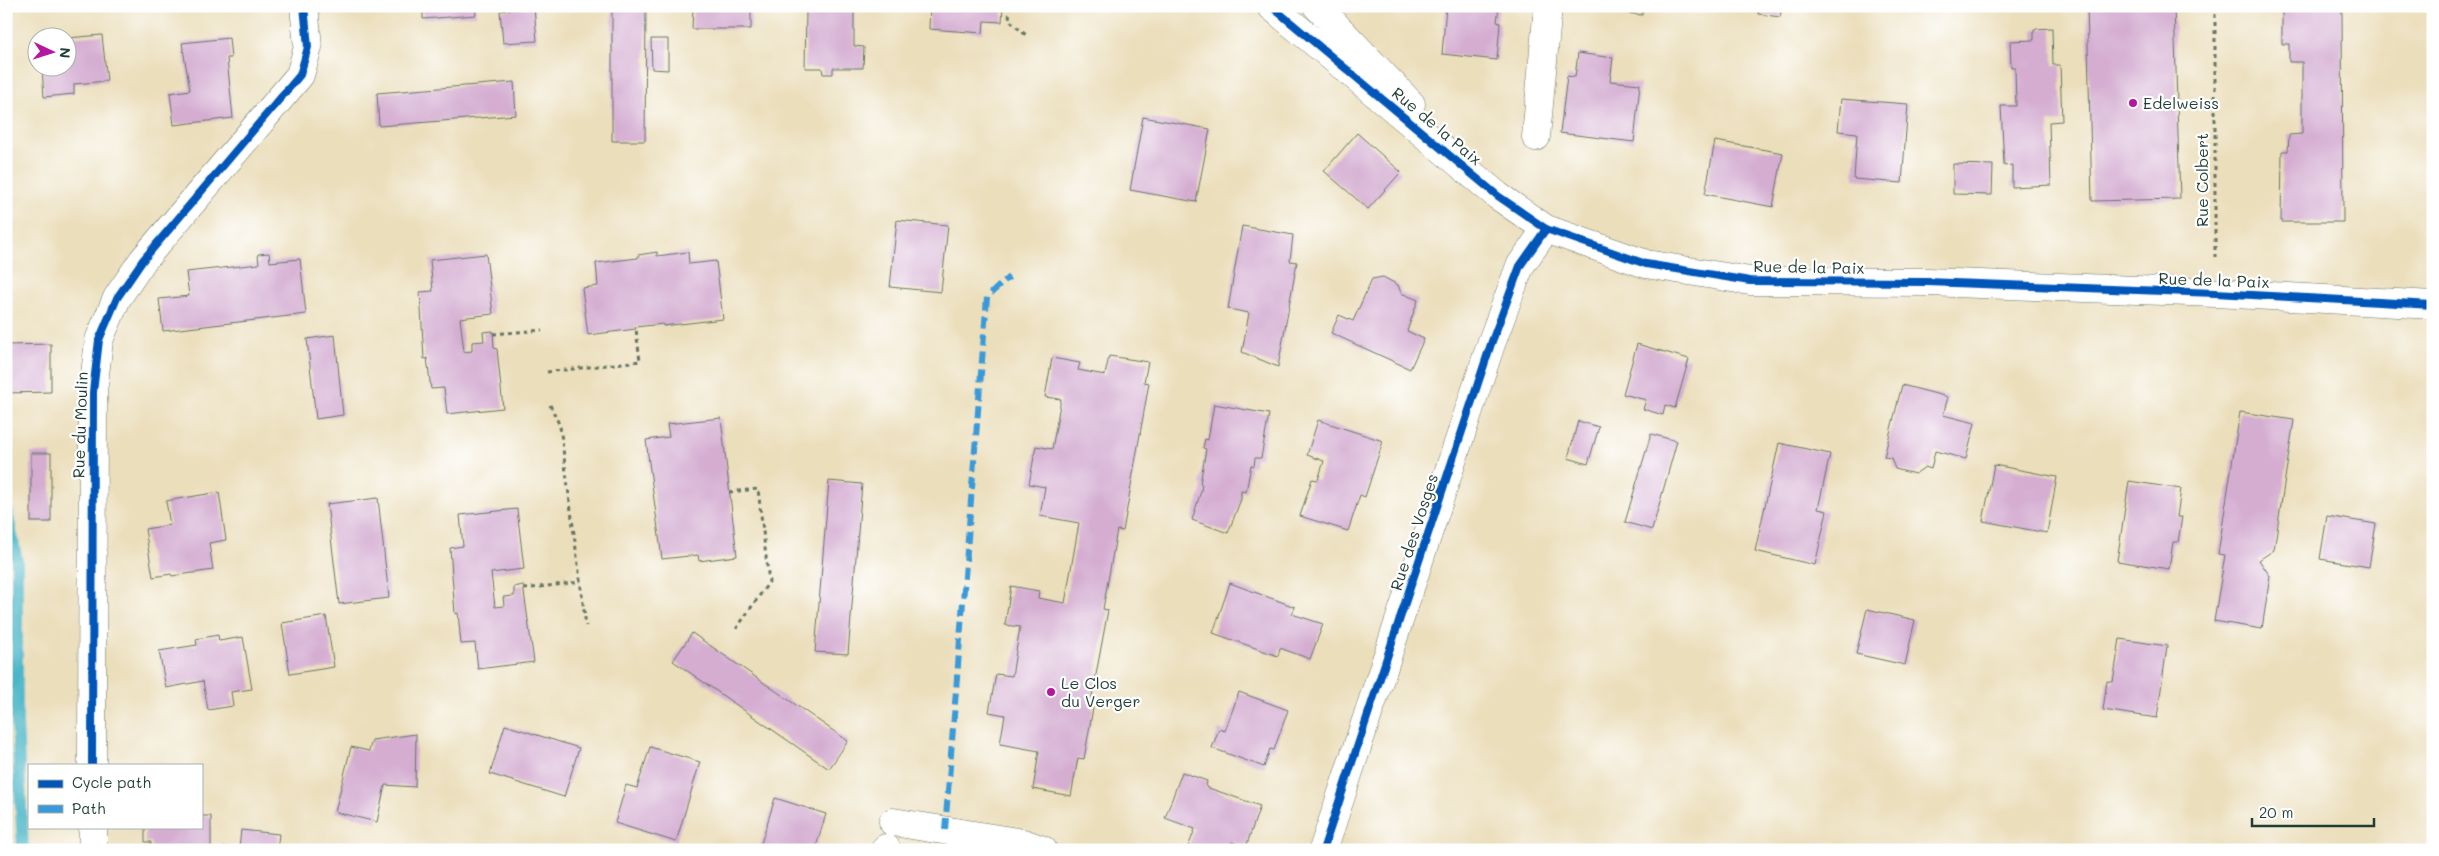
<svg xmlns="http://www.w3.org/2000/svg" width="2439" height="856" viewBox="0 0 2439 856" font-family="Mali,sans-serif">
<rect width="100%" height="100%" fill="#fff"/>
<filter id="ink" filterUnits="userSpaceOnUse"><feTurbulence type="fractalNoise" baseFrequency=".02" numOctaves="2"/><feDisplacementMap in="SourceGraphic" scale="10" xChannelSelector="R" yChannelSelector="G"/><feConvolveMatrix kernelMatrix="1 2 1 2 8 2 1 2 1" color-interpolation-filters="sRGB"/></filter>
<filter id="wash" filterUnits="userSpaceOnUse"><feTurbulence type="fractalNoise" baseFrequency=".0096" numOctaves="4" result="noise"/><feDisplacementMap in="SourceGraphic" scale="20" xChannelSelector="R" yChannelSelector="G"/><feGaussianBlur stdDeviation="1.12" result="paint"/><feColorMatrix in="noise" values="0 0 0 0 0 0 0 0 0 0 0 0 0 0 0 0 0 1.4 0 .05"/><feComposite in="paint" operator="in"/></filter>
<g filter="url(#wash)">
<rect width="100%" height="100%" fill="#ebdebb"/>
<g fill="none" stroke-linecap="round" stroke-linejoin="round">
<polyline stroke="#4ab5c7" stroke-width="12" points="6,507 17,561 17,721 23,850"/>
</g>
<g id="blocks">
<g fill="#d4add1">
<polygon points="423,6 475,6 476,15 423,19"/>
<polygon points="612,6 646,6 645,141 612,141"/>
<polygon points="693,6 751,6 751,29 692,29"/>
<polygon points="930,6 1003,6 1002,22 984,21 983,33 929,29"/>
<polygon points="1446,6 1499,6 1497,22 1500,23 1497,60 1442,54"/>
<polygon points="1594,6 1643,6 1642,15 1594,9"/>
<polygon points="1745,6 1782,6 1780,17 1758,14 1759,10"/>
<polygon points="2087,6 2174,6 2180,199 2092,201"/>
<polygon points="2282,6 2342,6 2343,222 2281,222 2282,151 2288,151 2289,135 2302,134 2302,62 2289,62 2289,44 2282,44"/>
<polygon points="534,7 537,41 503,43 500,11"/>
<polygon points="806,11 854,12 854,46 864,47 863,68 833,68 833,74 823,74 822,68 805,68"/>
<polygon points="2052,28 2053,65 2060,65 2062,121 2049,122 2051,185 2012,187 2012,165 2004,166 2001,106 2016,106 2015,67 2011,67 2010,41 2034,40 2034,29"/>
<polygon points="102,35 107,81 74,84 74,94 44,97 42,68 68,68 68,38"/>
<polygon points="229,38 231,58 227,58 233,118 174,125 170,93 190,90 182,43"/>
<polygon points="651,39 668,39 668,70 652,69"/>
<polygon points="1578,53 1613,58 1610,81 1640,84 1634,142 1560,133 1567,76 1575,77"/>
<polygon points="514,82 516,115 379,126 377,93"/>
<polygon points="1841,99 1908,104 1902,183 1854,179 1857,133 1838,131"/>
<polygon points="1143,117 1210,129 1196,202 1130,190"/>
<polygon points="1357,133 1401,172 1368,209 1324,171"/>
<polygon points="1715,141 1783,153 1773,207 1705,194"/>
<polygon points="1953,164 1993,165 1992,195 1953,194"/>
<polygon points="897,220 948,225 941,292 890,287"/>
<polygon points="1242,226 1293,235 1290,261 1297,262 1278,367 1242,352 1249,313 1228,309"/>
<polygon points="657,252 657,256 688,252 689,264 716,261 723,319 663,326 663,324 635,327 636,329 588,335 582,288 598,286 596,263 638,258 638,255"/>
<polygon points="269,253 270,262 300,259 306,314 163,331 159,299 189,296 186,272 259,264 258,254"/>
<polygon points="486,254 493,314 460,318 464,352 472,351 472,342 484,341 483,332 493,331 494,348 497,349 503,408 447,414 444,388 431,389 427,358 424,359 420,292 433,291 430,260"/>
<polygon points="1383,277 1398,285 1401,293 1418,300 1407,331 1424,339 1410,369 1331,333 1339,315 1353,321 1372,279"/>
<polygon points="335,335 343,415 316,419 307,339"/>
<polygon points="51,344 51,392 6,393 6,345"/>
<polygon points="1637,344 1689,359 1675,408 1665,405 1663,415 1643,409 1646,400 1623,394"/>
<polygon points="1109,356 1148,362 1144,382 1149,383 1123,531 1117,530 1103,609 1108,610 1090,707 1093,708 1084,759 1078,758 1071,796 1033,789 1039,751 1000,744 1005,715 989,712 996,674 1012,676 1020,627 1005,625 1011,586 1039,591 1038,598 1065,603 1079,523 1040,516 1045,487 1029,484 1036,446 1052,449 1061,399 1045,397 1052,358 1080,363 1078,370 1105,375"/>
<polygon points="1902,385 1948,397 1943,415 1975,423 1966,459 1935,451 1931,469 1925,467 1915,474 1895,469 1891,458 1884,457"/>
<polygon points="1214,404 1269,414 1261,458 1255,458 1254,466 1251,465 1246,492 1241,491 1241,499 1228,533 1192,520 1201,491 1202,484 1200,484 1206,449 1203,448 1205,439 1208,440"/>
<polygon points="2240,412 2294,420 2274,550 2259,560 2270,576 2262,629 2214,621 2225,555 2218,554"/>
<polygon points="721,418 737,556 699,561 698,555 662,559 646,440 669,437 667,424"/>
<polygon points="1318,420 1383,441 1365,497 1360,495 1348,531 1300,516 1312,479 1318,480 1324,461 1307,455"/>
<polygon points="1578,421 1599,427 1588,464 1568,458"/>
<polygon points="1651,434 1677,441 1652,530 1625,522"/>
<polygon points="1779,443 1830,454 1818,509 1827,511 1815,565 1755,551"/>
<rect x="31" y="453" width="20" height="69"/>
<polygon points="1994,465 2057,477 2047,533 1983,521"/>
<polygon points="829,481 862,484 848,654 815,652"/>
<polygon points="2129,481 2181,489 2177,517 2182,517 2178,542 2173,542 2169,569 2117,561"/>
<polygon points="219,492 226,540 209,543 213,570 172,576 171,574 153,577 145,529 170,525 166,501"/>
<polygon points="378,498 389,598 339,604 327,504"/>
<polygon points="517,509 524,569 491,573 495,607 504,606 503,597 514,596 514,587 523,585 534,662 478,669 475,643 461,644 458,613 455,614 450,548 463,546 460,515"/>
<polygon points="2327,516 2376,524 2369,567 2320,559"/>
<polygon points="1230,583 1295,607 1292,614 1323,624 1310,659 1280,648 1278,656 1213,633"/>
<polygon points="1867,609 1915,620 1905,665 1856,654"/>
<polygon points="326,616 334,667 290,674 282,623"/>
<polygon points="692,633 848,741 829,769 673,661"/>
<polygon points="218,635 219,641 243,637 252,689 231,692 233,706 208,710 203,681 166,688 159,651 197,645 196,639"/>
<polygon points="2120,639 2167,646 2157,718 2103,710 2107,681 2113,682"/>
<polygon points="1239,692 1288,710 1274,750 1270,749 1264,767 1212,748 1219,729 1225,731"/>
<polygon points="505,725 579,748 564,797 490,774"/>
<polygon points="416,734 415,787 385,785 377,822 335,812 351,747 369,751 372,740"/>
<polygon points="650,747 700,762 676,842 615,823 626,785 637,788"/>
<polygon points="1182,772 1207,781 1206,787 1260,806 1246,847 1232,842 1229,850 1187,850 1195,829 1165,818"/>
<polygon points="775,798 826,814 815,850 759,850"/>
<polygon points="201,816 211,816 211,850 151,850 151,842 145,842 145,827 201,827"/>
<polygon points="241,830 279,834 277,850 224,850 224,847 239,848"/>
</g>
</g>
</g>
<g filter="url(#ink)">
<use href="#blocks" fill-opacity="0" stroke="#667563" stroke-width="1"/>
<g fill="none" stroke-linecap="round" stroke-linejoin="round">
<g stroke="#667563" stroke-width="29">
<g id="street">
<polyline points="1271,6 1498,196 1546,229 1646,264 1750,281 1927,282 2215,293 2433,305"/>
<polyline points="1317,6 1411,104"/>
<polyline points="1536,137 1548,6"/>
<polyline points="92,765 93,392 99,340 117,298 143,260 300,75 308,47 304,6"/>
<polyline points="893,822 1023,843 1043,850"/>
<polyline points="93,827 93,850"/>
<polyline points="886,850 886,848"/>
<polyline points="1323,850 1491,344 1520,266 1546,229"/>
</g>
</g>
<g stroke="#667563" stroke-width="3" stroke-dasharray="4 4" stroke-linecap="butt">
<polyline points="1010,6 1009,20 1027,36"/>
<polyline points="2215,6 2215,257"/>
<polyline points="493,334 542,330"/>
<polyline points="547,372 640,361 636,329"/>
<polyline points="550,405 560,426 586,626"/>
<polyline points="729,492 758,489 769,582 734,632"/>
<polyline points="524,589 580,582"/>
</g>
<use href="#street" stroke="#fff" stroke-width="28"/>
<polyline stroke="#3a99d8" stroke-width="6" stroke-dasharray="12 6" stroke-linecap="butt" points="945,830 987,297 1009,277"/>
<g stroke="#fff" stroke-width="11">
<g id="cycleway">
<polyline points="1271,6 1498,196 1546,229 1646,264 1750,281 1927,282 2215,293 2433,305"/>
<polyline points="92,765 93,392 99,340 117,298 143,260 300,75 308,47 304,6"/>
<polyline points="1323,850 1491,344 1520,266 1546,229"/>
</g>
</g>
<use href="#cycleway" stroke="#0057b8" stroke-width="8"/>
</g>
</g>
<g fill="#b5179e" stroke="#fff" stroke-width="2">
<circle cx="2133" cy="103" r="5"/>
<circle cx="1051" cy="692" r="5"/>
</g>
<g text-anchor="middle" stroke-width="4.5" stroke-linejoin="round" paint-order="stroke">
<g font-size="16" fill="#1f3d34" stroke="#fff" text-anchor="start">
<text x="2143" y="109">Edelweiss</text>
<text x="1061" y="689">Le Clos<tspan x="1061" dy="18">du Verger</tspan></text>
</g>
<g font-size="16" fill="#1f3d34" stroke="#fff">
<text transform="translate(1437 126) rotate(40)" y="6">Rue de la Paix</text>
<text transform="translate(2202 180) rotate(-90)" y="6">Rue Colbert</text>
<text transform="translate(1809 267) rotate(1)" y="6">Rue de la Paix</text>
<text transform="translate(2214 280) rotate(2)" y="6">Rue de la Paix</text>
<text transform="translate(80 425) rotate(-88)" y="6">Rue du Moulin</text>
<text transform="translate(1414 532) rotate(-72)" y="6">Rue des Vosges</text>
</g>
</g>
<rect width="2439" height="856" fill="none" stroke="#fff" stroke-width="25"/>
<rect x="28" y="764" width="175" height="65" fill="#ffffff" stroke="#a5b1ae"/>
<rect x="38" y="780" width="25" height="8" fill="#0057b8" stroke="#a5b1ae"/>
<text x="72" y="788" font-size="15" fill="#1f3d34">Cycle path</text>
<rect x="38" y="805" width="25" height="8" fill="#3a99d8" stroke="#a5b1ae"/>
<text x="72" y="814" font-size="15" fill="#1f3d34">Path</text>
<g transform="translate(52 52) rotate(94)"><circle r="24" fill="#ffffff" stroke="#a5b1ae"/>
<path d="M0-4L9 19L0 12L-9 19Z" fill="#b5179e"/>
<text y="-8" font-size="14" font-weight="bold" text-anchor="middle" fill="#1f3d34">N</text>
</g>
<path d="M2252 818v8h122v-8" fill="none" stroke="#1f3d34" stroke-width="2.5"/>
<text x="2259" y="818" font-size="15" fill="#1f3d34" stroke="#ffffff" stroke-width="4" paint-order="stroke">20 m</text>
</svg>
